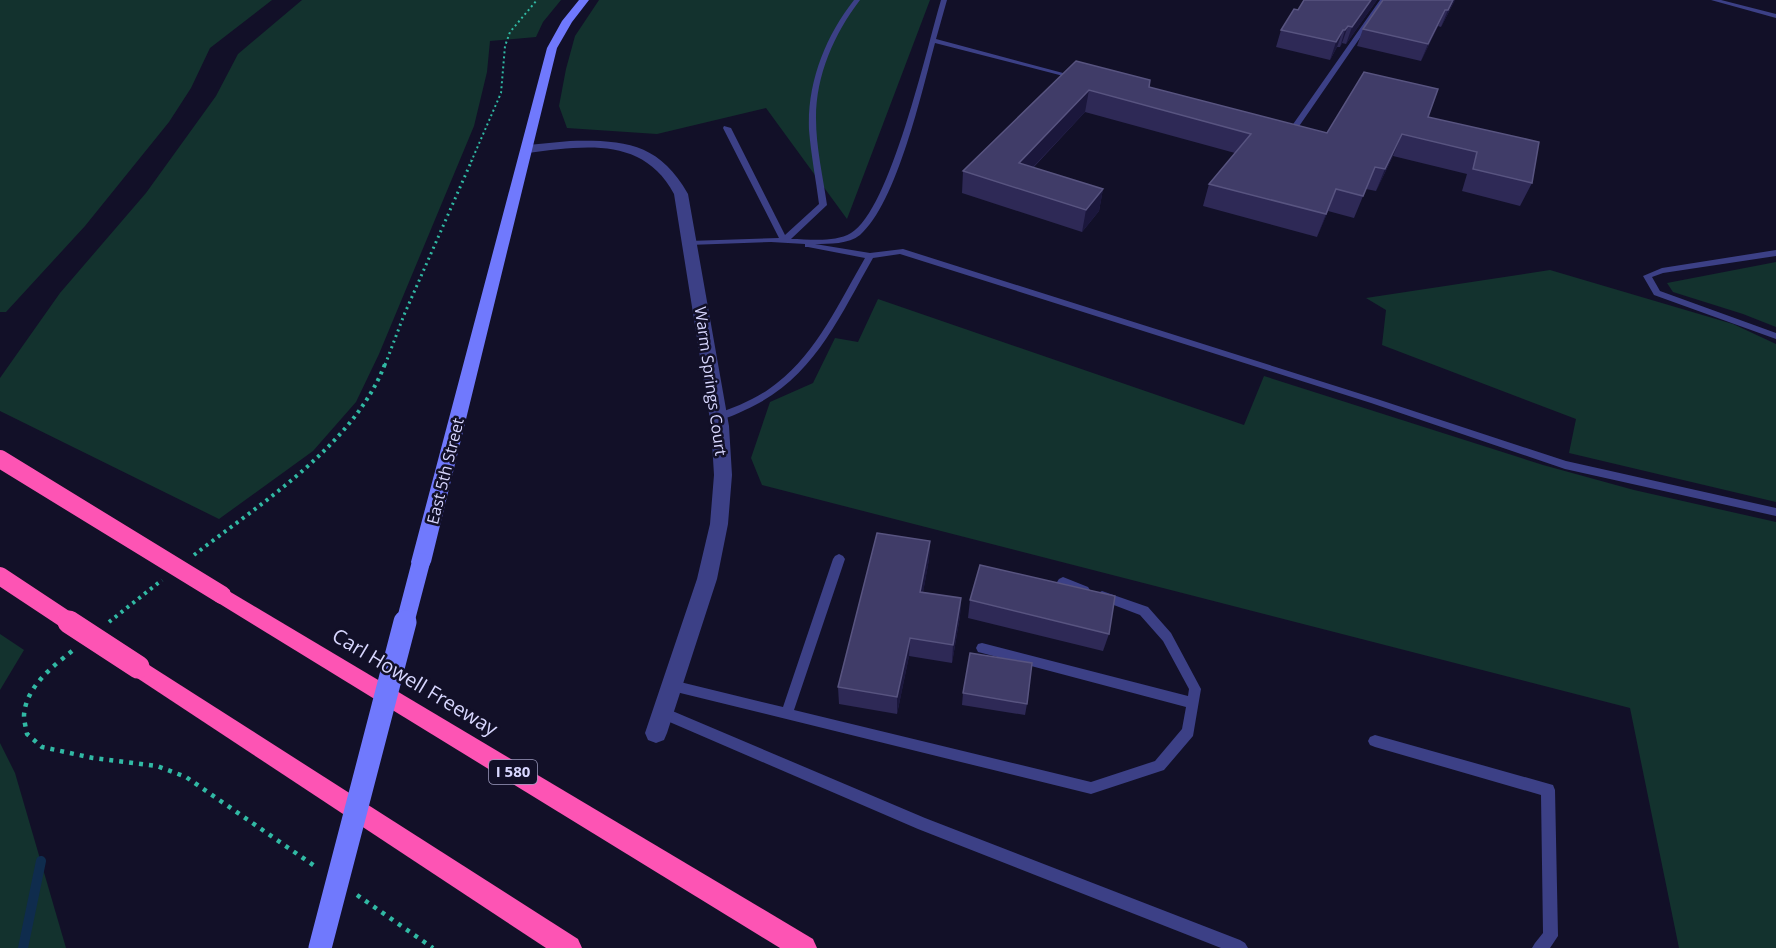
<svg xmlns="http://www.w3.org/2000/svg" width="1776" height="948" viewBox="0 0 1776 948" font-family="'Open Sans',sans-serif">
<rect width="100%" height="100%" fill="#121028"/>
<g fill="#13322e">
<polygon points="0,0 272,0 210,48 191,88 169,122 85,226 6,312 0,312"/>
<polygon points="302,0 561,0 543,22 536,37 490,41 487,72 474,126 379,354 356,402 313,451 219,519 0,411 0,378 60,293 146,193 216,96 238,54"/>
<polygon points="599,0 930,0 847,219 766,108 657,134 567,128 559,106 566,69 575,36"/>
<polygon points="1776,262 1776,327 1743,314 1673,292 1667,283"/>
<polygon points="1550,270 1733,324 1776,344 1776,502 1569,453 1576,419 1382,345 1386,310 1366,298"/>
<polygon points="878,299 1244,425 1264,376 1543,465 1634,490 1776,522 1776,948 1679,948 1630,708 762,485 751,458 770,402 813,383 835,338 858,342"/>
<polygon points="0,634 24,650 0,690"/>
<polygon points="0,743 15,773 66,948 0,948"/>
</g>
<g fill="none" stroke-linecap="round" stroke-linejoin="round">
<polyline stroke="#0f2c4d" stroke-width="10" points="23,948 41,861"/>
<polyline stroke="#31b9a4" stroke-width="2" stroke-dasharray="2 3" stroke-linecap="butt" points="471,162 501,93 505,46 510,32 537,0"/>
<polyline stroke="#31b9a4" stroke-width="3" stroke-dasharray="2 4" stroke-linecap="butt" points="385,365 404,315 472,160"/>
<g stroke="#31b9a4" stroke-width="4" stroke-dasharray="3 4.5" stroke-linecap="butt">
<path d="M 194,555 C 261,503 354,445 385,364"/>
<polyline points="109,622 162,580"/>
</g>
<g stroke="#31b9a4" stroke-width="4.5" stroke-dasharray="4 6" stroke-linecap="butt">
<path d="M 72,651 C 52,667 26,687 24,715 C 24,721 26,728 27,734 L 42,747 L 93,758 L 157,766 L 186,777 L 316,867"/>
<polyline points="357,895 433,948"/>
</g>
<g fill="#3c4086" fill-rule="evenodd">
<path d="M 854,0 L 860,0 C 834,34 816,75 816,118 C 816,148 823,176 827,205 L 791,239 C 809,239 834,243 851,233 C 890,211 927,47 941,0 L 947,0 L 936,39 L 1078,77 L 1075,79 L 935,43 C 922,91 897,203 860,235 C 849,244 829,244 815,244 L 870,253 L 903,249 L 1377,399 L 1566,461 L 1776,508 L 1776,516 L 1565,469 L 1371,403 L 900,254 L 873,258 C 838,319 813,380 745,410 C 736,414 724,421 714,419 L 713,417 L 714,415 C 736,407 759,398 777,383 C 817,352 840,301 865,258 L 808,247 L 805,247 L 805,244 L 771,242 L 689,245 L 685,243 L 689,241 L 779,238 L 723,128 L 724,126 L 731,128 L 785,235 L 819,204 C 816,180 811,155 809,130 C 807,83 825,37 854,0 Z"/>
<polygon points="1380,0 1386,0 1293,135 1285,134 1285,130 1289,130"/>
<polygon points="1711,0 1721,0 1776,14 1776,18"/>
<polygon points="1776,250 1776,256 1663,273 1652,277 1660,291 1776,333 1776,339 1654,295 1643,276 1662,268"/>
<polygon points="839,554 843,556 845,559 794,710 1091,782 1155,761 1182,729 1186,707 982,653 978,652 976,648 978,644 982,643 1188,696 1189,689 1163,641 1140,615 1098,599 1096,596 1098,593 1102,591 1148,607 1171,633 1201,689 1193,736 1164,770 1091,794 668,690 666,686 668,682 672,680 783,707 833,559 835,556"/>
<polygon points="1063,577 1088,587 1090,590 1088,593 1084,595 1059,585 1057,582 1059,579"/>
<polygon points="663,707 925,818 1240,940 1245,943 1248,948 1221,948 918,829 658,717 657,713 658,709"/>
<polygon points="1375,735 1553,785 1555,790 1558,936 1550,948 1532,948 1535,943 1543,933 1541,795 1375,747 1370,745 1368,741 1370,737"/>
</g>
<path fill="#3c4086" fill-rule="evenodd" d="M 570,141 C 625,140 659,143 688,194 L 729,426 L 732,475 L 728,524 L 717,579 L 667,733 L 664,740 L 656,743 L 648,740 L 645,733 L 697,579 L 710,524 L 714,475 L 711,426 L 674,194 C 643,136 584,146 528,153 L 522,149 L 528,145 Z"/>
<polygon fill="#7079fd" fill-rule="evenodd" points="579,0 589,0 572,22 557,48 431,562 428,568 421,570 414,568 411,562 547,48 562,21"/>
<g fill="#fd54b4" fill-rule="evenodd">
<polygon points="222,587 813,939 817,948 780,948 215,601 212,595 215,589"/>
<polygon points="138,658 578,939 582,948 546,948 131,674 127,667 131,660"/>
</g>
<polyline stroke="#7079fd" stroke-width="18" points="405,623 421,562"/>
<polyline stroke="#7079fd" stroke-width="23" points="320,948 405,622"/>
<g stroke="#fd54b4" stroke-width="18">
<polyline points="0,459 222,595"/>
<polyline points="0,576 71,623"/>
</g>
<polyline stroke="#fd54b4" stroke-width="23" points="69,622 138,667"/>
</g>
<g fill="#2e2956">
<polygon points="1377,0 1346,44 1342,43 1340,47 1337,47 1330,60 1276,47 1281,30 1298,10"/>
<polygon points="1383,0 1455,0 1441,27 1438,26 1421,61 1357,46 1363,29"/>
<polygon points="1076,61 1149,87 1327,133 1428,117 1532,183 1520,206 1462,191 1467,174 1393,156 1376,191 1366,189 1354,218 1328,211 1317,237 1203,206 1209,184 1235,153 1085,112 1033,168 1103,189 1099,211 1082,232 962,193 963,171"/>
<polygon points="930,541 929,559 923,592 961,598 960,616 952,663 909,656 897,714 839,704 838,687"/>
<polygon points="970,600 1109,634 1103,651 968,618"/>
<polygon points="963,693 1027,704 1025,715 962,705"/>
</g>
<g fill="#1b173c">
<polygon points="1371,0 1377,0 1346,44 1352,27"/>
<polygon points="1453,0 1455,0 1441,27 1448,10"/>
<polygon points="1445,10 1438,26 1421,61 1428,44"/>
<polygon points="1348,26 1342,43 1340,47 1345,30"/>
<polygon points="1343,30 1337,47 1330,60 1336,42"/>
<polygon points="1089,90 1085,112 1016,185 1019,163"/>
<polygon points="1402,134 1393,156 1376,191 1385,169"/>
<polygon points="1103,189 1099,211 1082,232 1086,210"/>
<polygon points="1336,189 1328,211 1317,237 1326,214"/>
<polygon points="930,541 929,559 920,610 920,592"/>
<polygon points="961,598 960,616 952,663 953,645"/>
<polygon points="910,638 909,656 897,714 897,697"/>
</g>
<g fill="#403c68" stroke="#585480" stroke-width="1.5">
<polygon points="1304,0 1371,0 1352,27 1348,26 1345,30 1343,30 1336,42 1281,30 1294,9 1298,10"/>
<polygon points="1383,0 1453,0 1448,10 1445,10 1428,44 1363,29"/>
<polygon points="1076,61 1150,80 1149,87 1327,133 1364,72 1438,89 1428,117 1539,142 1532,183 1473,169 1477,152 1402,134 1385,169 1375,167 1363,196 1336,189 1326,214 1209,184 1251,134 1089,90 1019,163 1103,189 1086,210 963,171"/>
<polygon points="877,533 930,541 920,592 961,598 953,645 910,638 897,697 838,687"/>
<polygon points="980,565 1115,596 1109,634 970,600"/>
<polygon points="970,653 1032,663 1027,704 963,693"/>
</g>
<g text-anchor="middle" stroke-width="5" stroke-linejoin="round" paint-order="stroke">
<rect fill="#121028" stroke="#9d9bbe" stroke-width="1.5" x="489" y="760" width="48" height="24" rx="4.5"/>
<g font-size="15" font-weight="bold" fill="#d8d7ff">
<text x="513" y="777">I 580</text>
</g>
<g font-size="16" fill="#d8d7ff" stroke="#121028">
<text transform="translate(711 381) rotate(82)" y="6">Warm Springs Court</text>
<text transform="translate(445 471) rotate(-76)" y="6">East 5th Street</text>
</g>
<g font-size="20" fill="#d8d7ff" stroke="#121028">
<text transform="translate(415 682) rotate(31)" y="7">Carl Howell Freeway</text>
</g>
</g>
</svg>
